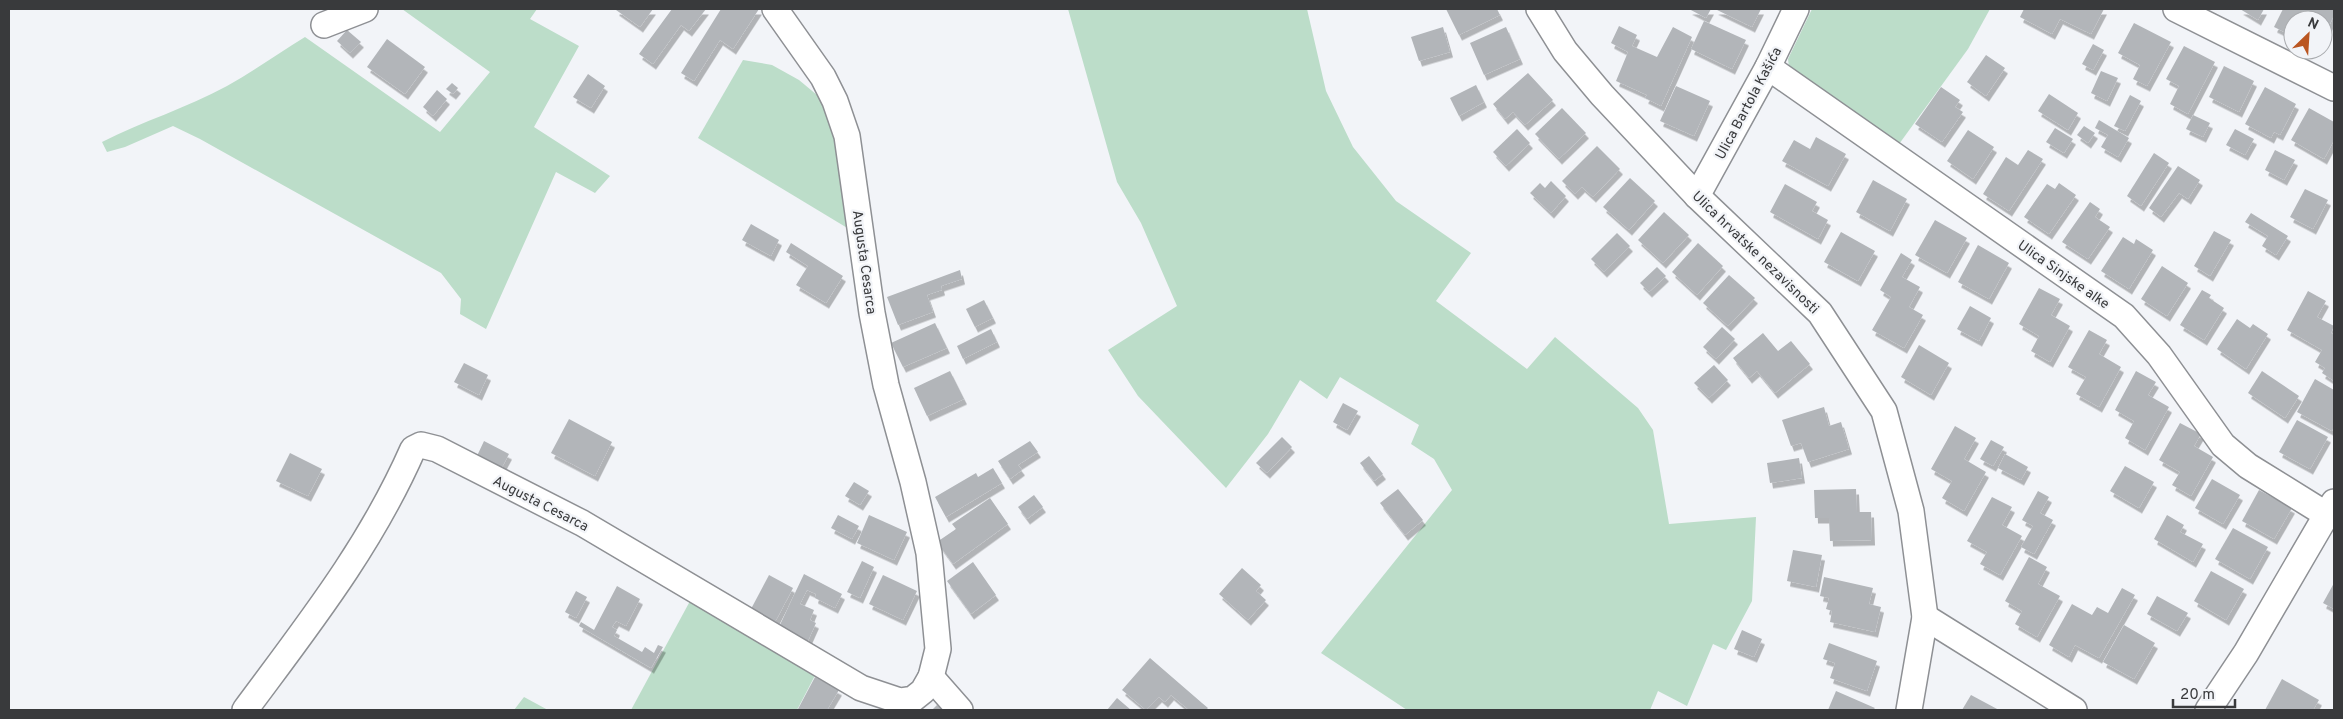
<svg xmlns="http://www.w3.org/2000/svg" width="2343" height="719" viewBox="0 0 2343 719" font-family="Overpass,sans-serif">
<defs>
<filter id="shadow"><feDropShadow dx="3" dy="5.5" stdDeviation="0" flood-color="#0004"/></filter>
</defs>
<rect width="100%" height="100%" fill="#f2f4f8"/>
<g fill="#bcddc9">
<path d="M 402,9 L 537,9 L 530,19 L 579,46 L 534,127 L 610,176 L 595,193 L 556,172 L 486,329 L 460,314 L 461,299 L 441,273 L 200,139 L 173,126 L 125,147 L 107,152 L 102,142 C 143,121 187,108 227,86 C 254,71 279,53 305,37 L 440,132 L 490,72 Z"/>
<polygon points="1068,9 1307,9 1326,91 1353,147 1396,201 1471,253 1436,301 1527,369 1555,337 1638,408 1653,430 1669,524 1756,517 1752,601 1726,650 1713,644 1687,706 1658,691 1650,710 1407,710 1321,653 1452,490 1434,459 1411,444 1419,425 1340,377 1327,399 1300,380 1268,434 1226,488 1138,396 1108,350 1177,306 1141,223 1117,182"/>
<polygon points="1812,9 1990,9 1968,49 1894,151 1790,75 1788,59"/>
<polygon points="743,60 772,65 799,80 823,100 836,137 849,229 698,138"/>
<polygon points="696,590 821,664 797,710 631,710"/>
<polygon points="524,697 548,710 514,710"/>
</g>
<g fill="#b2b5b9" filter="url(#shadow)">
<polygon points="617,9 653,9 640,27 616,10"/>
<polygon points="672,9 706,9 689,31 681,25 653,64 639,54"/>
<polygon points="721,9 759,9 733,49 720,40 694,81 681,73"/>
<polygon points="1446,9 1497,9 1500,15 1459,35"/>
<polygon points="1689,9 1711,9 1706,18"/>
<polygon points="1715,9 1761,9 1752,27"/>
<polygon points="2024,9 2104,9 2091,34 2060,19 2052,34 2020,17"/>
<polygon points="2240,9 2264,9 2258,20"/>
<polygon points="2283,9 2334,9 2334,15 2323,39 2323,20 2293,20 2293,36 2274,27"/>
<polygon points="1704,21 1746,40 1732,69 1691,49"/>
<polygon points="2134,23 2171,42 2147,86 2133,79 2140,65 2118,53"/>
<polygon points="1619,26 1637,35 1632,46 1657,57 1673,27 1692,37 1661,106 1645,98 1647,95 1616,81 1628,52 1611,43"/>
<polygon points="1443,27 1450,52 1419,61 1411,37"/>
<polygon points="1506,27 1520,59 1484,75 1470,43"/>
<polygon points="347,30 361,42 350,53 337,41"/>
<polygon points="387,39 425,67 405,94 367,67"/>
<polygon points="2093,44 2104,50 2093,70 2082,64"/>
<polygon points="2184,46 2215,62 2188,114 2170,104 2179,86 2166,79"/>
<polygon points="1986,55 2005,68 1986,96 1967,82"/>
<polygon points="2224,66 2254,81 2239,112 2209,97"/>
<polygon points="2101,71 2118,78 2107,101 2091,93"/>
<polygon points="1528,73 1553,100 1525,125 1513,112 1505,119 1493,104"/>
<polygon points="588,74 605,86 591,108 573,97"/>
<polygon points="452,83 458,88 453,94 446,89"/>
<polygon points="1476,85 1484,102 1459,116 1450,98"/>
<polygon points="1676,86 1710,101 1694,136 1660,121"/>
<polygon points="1941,87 1960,100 1955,107 1963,112 1942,142 1915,124"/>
<polygon points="2265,87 2296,104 2280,135 2274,132 2271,138 2245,124"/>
<polygon points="437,90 447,99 433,116 423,107"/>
<polygon points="2049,94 2078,113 2068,130 2038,111"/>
<polygon points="2130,95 2141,101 2125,131 2114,126"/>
<polygon points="1562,108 1586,133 1559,159 1535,134"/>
<polygon points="2309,108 2334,122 2334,140 2324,159 2291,140"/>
<polygon points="2193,115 2210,123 2203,137 2186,129"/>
<polygon points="2099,120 2129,138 2118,157 2101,147 2108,135 2095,128"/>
<polygon points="2084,126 2095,133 2088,143 2077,135"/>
<polygon points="2055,128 2073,139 2064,153 2046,142"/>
<polygon points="1517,129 1530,143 1506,166 1493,152"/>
<polygon points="2235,129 2254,139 2245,155 2226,145"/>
<polygon points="1968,130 1994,147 1973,179 1947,161"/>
<polygon points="1816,137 1846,154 1828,186 1782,161 1794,140 1810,149"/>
<polygon points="1597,146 1620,169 1593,197 1582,187 1575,194 1562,181"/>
<polygon points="2028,150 2043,159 2009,211 1983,194 2006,157 2018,165"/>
<polygon points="2275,150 2295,160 2284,180 2265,170"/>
<polygon points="2154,153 2169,163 2141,206 2127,196"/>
<polygon points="2178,166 2200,180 2188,199 2179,193 2161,217 2149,208"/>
<polygon points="1630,178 1655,201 1629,230 1603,207"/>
<polygon points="1873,180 1907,199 1890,231 1856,212"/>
<polygon points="1551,181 1566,196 1551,213 1530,193 1540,183 1545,188"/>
<polygon points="2059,183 2076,195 2049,234 2024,217 2047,184 2055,189"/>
<polygon points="1785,184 1817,202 1812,211 1828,220 1818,239 1770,212"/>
<polygon points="2305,189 2328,200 2313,229 2290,217"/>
<polygon points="2090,202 2100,209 2095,217 2110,227 2088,259 2062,242"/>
<polygon points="1664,212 1689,235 1663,263 1638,240"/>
<polygon points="2251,213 2288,236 2276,255 2262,246 2268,236 2245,222"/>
<polygon points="1935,220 1967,238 1947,273 1915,255"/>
<polygon points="751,224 779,240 771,256 742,240"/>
<polygon points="2214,231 2231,240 2210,276 2194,266"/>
<polygon points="1841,232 1875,251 1858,281 1824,262"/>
<polygon points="1617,233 1630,246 1604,272 1591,259"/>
<polygon points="2123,237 2134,244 2136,239 2153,250 2129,289 2101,271"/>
<polygon points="791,243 843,276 826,303 796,285 808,266 786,252"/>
<polygon points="1698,243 1723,266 1697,295 1672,272"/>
<polygon points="1978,245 2009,263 1989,299 1958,282"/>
<polygon points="1901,253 1912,260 1902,277 1920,287 1909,307 1923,315 1904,348 1872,330 1891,297 1880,290"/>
<polygon points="2162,266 2188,283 2167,316 2141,299"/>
<polygon points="1657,267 1666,276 1649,292 1640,283"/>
<polygon points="960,270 962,279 941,286 942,290 927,295 933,312 898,325 887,297"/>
<polygon points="1729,275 1755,298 1728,326 1703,303"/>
<polygon points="2039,288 2060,299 2051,315 2070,326 2050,362 2031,351 2039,336 2019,324"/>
<polygon points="2202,290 2211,295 2209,298 2224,308 2204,340 2180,325"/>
<polygon points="2308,291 2326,301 2317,317 2334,326 2331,333 2334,335 2334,381 2322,373 2325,368 2315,362 2322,350 2287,330"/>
<polygon points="984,300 993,318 975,327 966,309"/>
<polygon points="1970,306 1991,318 1979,341 1957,329"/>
<polygon points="2237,319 2250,328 2253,324 2268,334 2246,369 2217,349"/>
<polygon points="935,323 947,348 903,367 891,343"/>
<polygon points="1722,327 1735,339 1716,359 1703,347"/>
<polygon points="991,329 997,342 963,359 957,346"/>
<polygon points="2089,330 2107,340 2099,354 2121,367 2099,407 2076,394 2086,377 2068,367"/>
<polygon points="1763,333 1778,351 1791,341 1810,364 1775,393 1757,371 1749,378 1733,358"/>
<polygon points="1919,345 1949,363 1931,395 1901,377"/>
<polygon points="464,363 488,375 479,395 454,382"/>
<polygon points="1714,365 1728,380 1709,398 1694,383"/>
<polygon points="950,371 964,399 927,416 914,388"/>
<polygon points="2136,371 2156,382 2148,395 2169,407 2145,450 2125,438 2134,421 2115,410"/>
<polygon points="2262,371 2299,396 2285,418 2248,393"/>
<polygon points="2315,379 2334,390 2334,426 2332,431 2297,412"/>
<polygon points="1343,403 1358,411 1347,430 1333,422"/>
<polygon points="1824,407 1829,426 1841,422 1849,449 1808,462 1801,443 1791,446 1782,420"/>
<polygon points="569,419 612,442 595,476 551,453"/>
<polygon points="2297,420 2328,437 2310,469 2279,452"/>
<polygon points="2180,423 2201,434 2194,446 2213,457 2191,496 2172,485 2180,472 2159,460"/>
<polygon points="1955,426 1976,438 1964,459 1986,472 1964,511 1942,498 1952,481 1931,469"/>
<polygon points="1282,437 1292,447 1267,473 1256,463"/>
<polygon points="1991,440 2004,447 1993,466 1980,459"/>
<polygon points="484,441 509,454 501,469 477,456"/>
<polygon points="1030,441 1038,452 1018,465 1022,470 1010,479 998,461"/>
<polygon points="290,453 322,469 308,496 276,481"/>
<polygon points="2005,454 2028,467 2021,480 1998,468"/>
<polygon points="1369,456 1383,474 1374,481 1360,463"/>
<polygon points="1799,458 1802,478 1770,483 1767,463"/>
<polygon points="2125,466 2154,482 2139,508 2110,491"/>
<polygon points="993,468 1002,483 946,517 935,497 976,473 978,477"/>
<polygon points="2212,479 2240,495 2223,524 2195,508"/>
<polygon points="854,482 869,491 860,505 845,496"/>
<polygon points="1398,489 1423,520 1405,535 1380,503"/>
<polygon points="1856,489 1857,512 1871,512 1872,540 1830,541 1829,518 1815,518 1814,490"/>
<polygon points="2259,490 2292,508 2274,539 2242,521"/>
<polygon points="2038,491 2049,497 2040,513 2053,520 2034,554 2021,547 2033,526 2022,520"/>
<polygon points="1034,495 1043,507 1027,519 1018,507"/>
<polygon points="1992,497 2012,507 2002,525 2022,536 2000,575 1980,564 1987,552 1967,541"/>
<polygon points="990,498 1008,524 953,564 937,542 956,529 952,524"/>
<polygon points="838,515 859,526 852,539 831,528"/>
<polygon points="869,515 907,532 894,560 857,543"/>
<polygon points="2167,515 2184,525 2180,532 2203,544 2193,562 2154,539"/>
<polygon points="2233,528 2268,547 2250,579 2215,559"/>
<polygon points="1793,550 1822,555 1816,587 1787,581"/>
<polygon points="2029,557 2047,567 2038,584 2060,596 2037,637 2015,624 2022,611 2005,601"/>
<polygon points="862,561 874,567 860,598 847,592"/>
<polygon points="973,562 996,595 971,614 947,581"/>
<polygon points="1242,568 1261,585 1256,591 1266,600 1248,620 1219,594"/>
<polygon points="2211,571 2244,589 2226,620 2194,601"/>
<polygon points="804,574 842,594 835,608 815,598 816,594 807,590 800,604 814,610 810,620 816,623 807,643 778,629"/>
<polygon points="769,575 793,588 775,622 751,609"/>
<polygon points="883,575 917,591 903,620 869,604"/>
<polygon points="1824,577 1873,588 1869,604 1881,607 1875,632 1830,622 1832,611 1826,609 1829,598 1820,596"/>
<polygon points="2334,583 2334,609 2323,603"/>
<polygon points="617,586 640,599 626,626 616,621 612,627 617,630 614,636 642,652 645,647 654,653 658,645 663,647 651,668 579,626 581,622 594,630"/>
<polygon points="2122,588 2135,595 2099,658 2075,645 2069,657 2049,645 2072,604 2092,615 2097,607 2108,613"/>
<polygon points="576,591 587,597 576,618 565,612"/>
<polygon points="2157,596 2188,613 2177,631 2147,614"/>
<polygon points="2124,625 2155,643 2134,679 2103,662"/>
<polygon points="1742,630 1762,639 1754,657 1734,649"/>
<polygon points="1829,643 1877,661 1867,691 1830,678 1835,663 1823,659"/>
<polygon points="1150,658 1202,703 1208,708 1206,710 1189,710 1171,695 1165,702 1159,697 1146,710 1122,690"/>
<polygon points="815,677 839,690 827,710 800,710 798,709"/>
<polygon points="2282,679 2319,700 2313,710 2265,710"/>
<polygon points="1836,691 1875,708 1873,710 1828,710"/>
<polygon points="1971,695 1999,710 1962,710"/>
<polygon points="1117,698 1131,710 1107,710"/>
<polygon points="937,705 943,710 932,710"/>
</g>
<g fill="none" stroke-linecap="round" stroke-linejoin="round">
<g stroke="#8e9094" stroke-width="28">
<g id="minor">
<polyline points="1539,9 1565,51 1602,95 1697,196 1820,313 1884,411 1911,511 1925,617 1909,710"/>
<polyline points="2176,9 2334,88"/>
<polyline points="324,25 365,9"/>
<polyline points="1768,67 2124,316 2159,355 2223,445 2248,466 2327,515"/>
<polyline points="1697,196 1768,67 1796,9"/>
<polyline points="1925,617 2074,710"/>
<polyline points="931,677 960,710"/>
<path d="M 245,710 C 308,625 370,547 413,449 L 421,445 L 437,449 L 582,523 L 861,688 L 900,701 L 913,699 L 923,691 L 931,677 L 938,649 L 929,553 L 913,482 L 886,385 L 872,313 L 847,136 L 835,101 L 823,77 L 775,9"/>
<polyline points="2208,710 2246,653 2334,502"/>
</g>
</g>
<use href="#minor" stroke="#fff" stroke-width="25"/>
</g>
<g text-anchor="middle" stroke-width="4.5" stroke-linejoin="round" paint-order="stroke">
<g font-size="14" fill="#393a3c" stroke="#f2f4f8">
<text transform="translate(1748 103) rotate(-62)" y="5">Ulica Bartola Kašića</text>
<text transform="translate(1756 252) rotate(44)" y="5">Ulica hrvatske nezavisnosti</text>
<text transform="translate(865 262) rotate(82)" y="5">Augusta Cesarca</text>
<text transform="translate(2064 274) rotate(35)" y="5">Ulica Sinjske alke</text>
<text transform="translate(541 503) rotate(27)" y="5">Augusta Cesarca</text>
</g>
</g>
<rect width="2343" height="719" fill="none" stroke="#393a3c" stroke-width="20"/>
<g transform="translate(2308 35) rotate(25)"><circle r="24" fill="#f2f4f8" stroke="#a8aaad"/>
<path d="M0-4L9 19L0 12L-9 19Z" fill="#ba5621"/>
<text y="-8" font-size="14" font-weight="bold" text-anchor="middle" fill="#393a3c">N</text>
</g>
<path d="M2173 699v8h62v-8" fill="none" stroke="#393a3c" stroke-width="2.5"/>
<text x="2180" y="699" font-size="15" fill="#393a3c" stroke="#f2f4f8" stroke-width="4" paint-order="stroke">20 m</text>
</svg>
